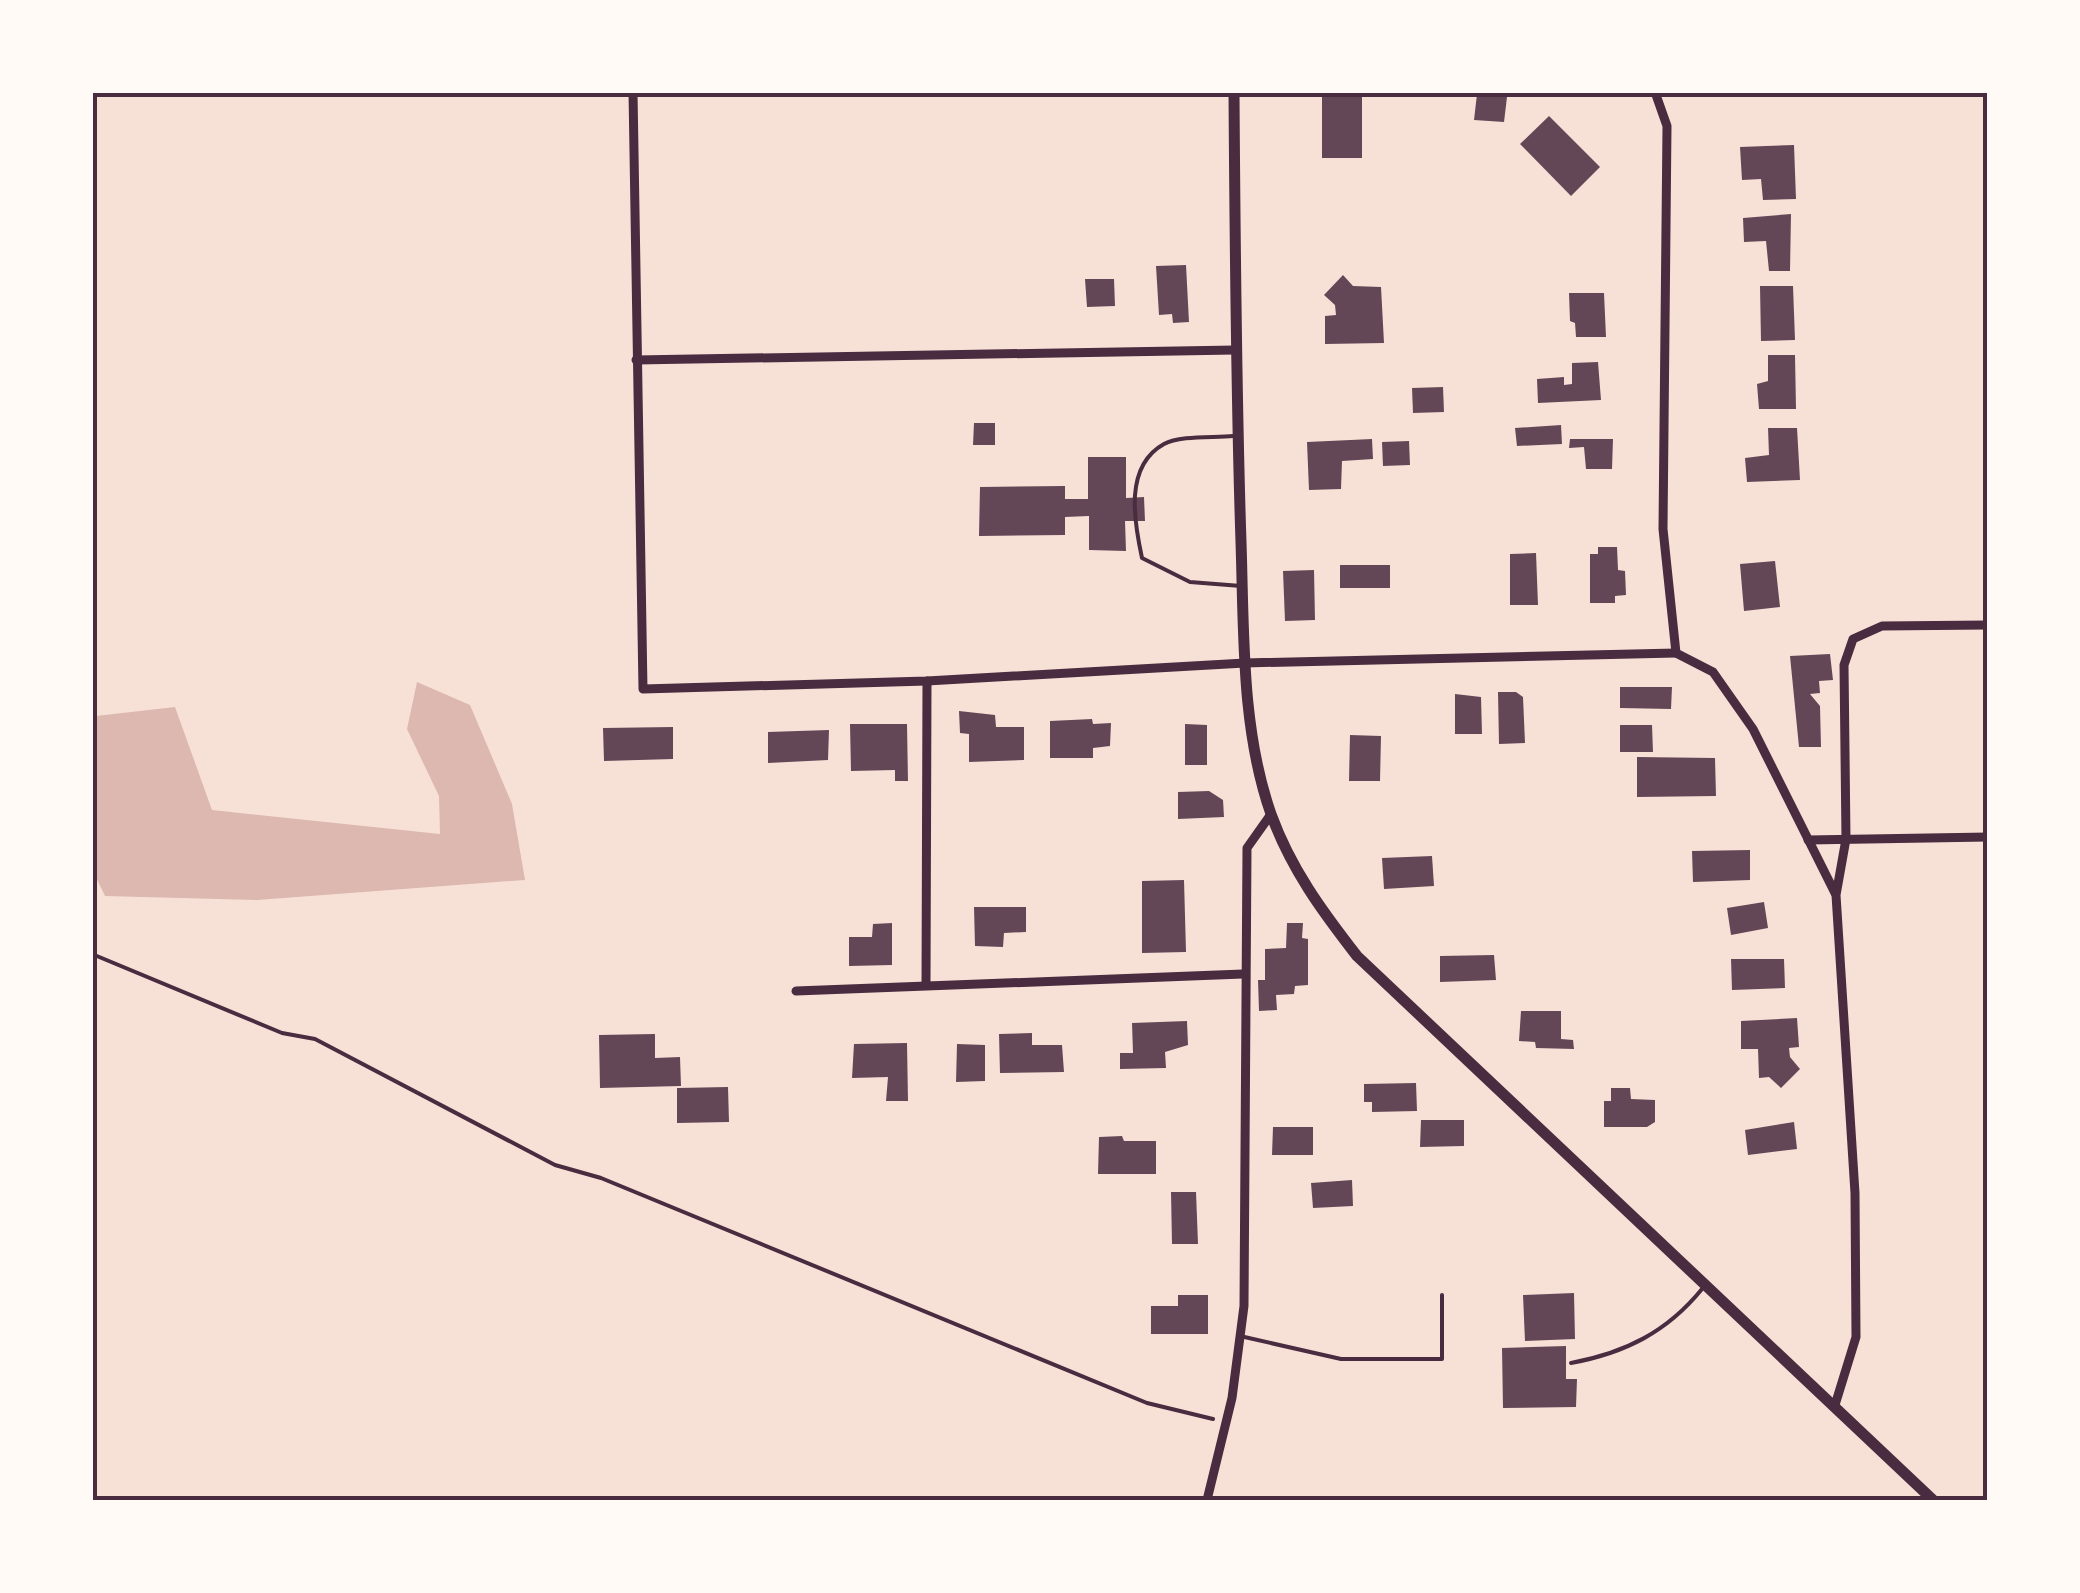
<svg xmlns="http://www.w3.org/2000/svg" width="2080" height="1593" viewBox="0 0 2080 1593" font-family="'DejaVu Sans',sans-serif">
<rect width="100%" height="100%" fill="#f7e1d7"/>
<polygon fill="#dcb8b0" points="417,682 470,705 512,804 525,880 257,900 105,896 92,869 96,716 175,707 212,810 440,834 439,796 407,729"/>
<g fill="#644757">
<rect x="1322" y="92" width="40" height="66"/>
<polygon points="1477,94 1507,97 1504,122 1474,120"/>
<polygon points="1549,116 1600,167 1571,196 1520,144"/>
<polygon points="1794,145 1796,199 1763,200 1761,179 1742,180 1740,147"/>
<polygon points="1791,214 1790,271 1769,271 1766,241 1744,242 1743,218"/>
<polygon points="1186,265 1189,322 1173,323 1172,314 1159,315 1156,266"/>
<polygon points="1343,275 1353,286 1381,287 1384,343 1325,344 1325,316 1336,315 1335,305 1324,295"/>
<polygon points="1085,279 1114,279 1115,306 1087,307"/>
<polygon points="1760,286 1793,286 1795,340 1761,341"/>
<polygon points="1569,293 1604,293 1606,337 1576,337 1575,323 1570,321"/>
<polygon points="1768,355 1795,355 1796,409 1759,409 1757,384 1768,381"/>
<polygon points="1598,362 1601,400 1538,403 1537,379 1564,377 1564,385 1572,384 1572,363"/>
<polygon points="1443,387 1444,412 1413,413 1412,388"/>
<polygon points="974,423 995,423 995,445 973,445"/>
<polygon points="1561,425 1562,444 1517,446 1515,428"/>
<polygon points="1768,428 1797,428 1800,480 1747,482 1745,458 1769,455"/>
<polygon points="1372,439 1373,459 1342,461 1341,489 1309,490 1307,442"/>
<polygon points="1570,439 1613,439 1612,469 1586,469 1584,447 1569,448"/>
<polygon points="1409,441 1410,465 1383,466 1382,442"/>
<polygon points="1088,457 1126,457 1126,498 1144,497 1145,521 1125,521 1126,551 1089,550 1089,516 1065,517 1065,535 979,536 980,487 1065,486 1065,499 1088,499"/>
<polygon points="1598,547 1617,547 1618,570 1625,571 1626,595 1615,596 1615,603 1590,603 1590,554 1598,554"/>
<polygon points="1536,553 1538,605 1510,605 1510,554"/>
<polygon points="1775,561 1780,607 1744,611 1740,564"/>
<rect x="1340" y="565" width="50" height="23"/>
<polygon points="1314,570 1315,620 1285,621 1283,571"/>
<polygon points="1830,654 1833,680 1819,681 1820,693 1810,694 1820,706 1821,747 1799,747 1790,656"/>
<polygon points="1620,687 1672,687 1671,709 1620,708"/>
<polygon points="1498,692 1516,692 1523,697 1525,743 1499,744"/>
<polygon points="1455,694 1481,697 1482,734 1455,734"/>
<polygon points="959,711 995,715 996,727 1024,727 1024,760 969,762 969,734 960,733"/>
<polygon points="1092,719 1093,724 1111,723 1110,746 1093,748 1093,758 1050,758 1050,721"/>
<polygon points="850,724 907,724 908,781 895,781 895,770 851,771"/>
<polygon points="1185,724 1207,725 1207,765 1185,765"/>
<polygon points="1620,725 1652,725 1653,752 1620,752"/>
<polygon points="673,727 673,759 604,761 603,728"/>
<polygon points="829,730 828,760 768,763 768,732"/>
<polygon points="1350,735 1381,736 1380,781 1349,781"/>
<polygon points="1637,757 1715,758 1716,796 1637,797"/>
<polygon points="1209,791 1223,800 1224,817 1178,819 1178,792"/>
<polygon points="1750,850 1750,880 1693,882 1692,851"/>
<polygon points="1432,856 1434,886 1384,889 1382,858"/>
<polygon points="1184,880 1186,952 1142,953 1142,881"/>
<polygon points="1764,902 1768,928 1731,935 1727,908"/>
<polygon points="974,907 1026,907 1026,932 1004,933 1003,947 975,946"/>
<polygon points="892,923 892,965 849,966 849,937 872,937 873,924"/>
<polygon points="1287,923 1303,923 1302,938 1308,939 1308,985 1295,986 1294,994 1276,995 1277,1010 1259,1011 1258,980 1265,980 1265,949 1286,948"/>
<polygon points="1494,955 1496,980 1440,982 1440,956"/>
<polygon points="1731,959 1784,959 1785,988 1732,990"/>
<polygon points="1521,1011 1561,1011 1561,1039 1573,1040 1574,1049 1536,1048 1535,1042 1519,1041"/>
<polygon points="1797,1018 1799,1047 1789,1048 1790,1057 1800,1069 1781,1088 1769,1077 1759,1078 1758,1049 1741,1049 1741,1021"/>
<polygon points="1187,1021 1188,1045 1165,1052 1166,1068 1120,1069 1120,1053 1133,1053 1132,1023"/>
<polygon points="1032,1033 1032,1045 1062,1045 1064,1072 1000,1073 999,1034"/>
<polygon points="655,1034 655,1058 680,1057 681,1086 600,1088 599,1035"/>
<polygon points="907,1043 908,1101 886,1101 888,1077 852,1078 854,1044"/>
<polygon points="957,1044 985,1045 985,1081 956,1082"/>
<polygon points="1416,1083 1417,1111 1372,1112 1372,1102 1364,1102 1364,1084"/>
<polygon points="728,1087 729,1122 677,1123 677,1088"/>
<polygon points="1611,1088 1630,1088 1631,1099 1655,1100 1655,1122 1647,1127 1604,1127 1604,1101 1611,1101"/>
<polygon points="1421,1120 1464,1120 1464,1146 1420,1147"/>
<polygon points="1794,1122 1797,1149 1748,1155 1745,1130"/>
<polygon points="1273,1127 1313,1127 1313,1155 1272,1155"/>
<polygon points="1122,1136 1124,1141 1156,1141 1156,1174 1098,1174 1099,1137"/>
<polygon points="1352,1180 1353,1206 1313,1208 1311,1183"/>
<polygon points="1171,1192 1196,1192 1198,1244 1172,1244"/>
<polygon points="1574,1293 1575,1339 1525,1341 1523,1295"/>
<polygon points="1178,1295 1208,1295 1208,1334 1151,1334 1151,1306 1178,1306"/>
<polygon points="1566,1346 1566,1379 1577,1379 1576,1407 1503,1408 1502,1348"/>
</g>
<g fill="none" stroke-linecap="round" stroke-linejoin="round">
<polyline stroke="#4a2c40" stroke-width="4" points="92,954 282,1033 315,1039 555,1165 601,1178 1147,1403 1213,1419"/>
<g stroke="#4a2c40" stroke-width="4">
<path d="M 1233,436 C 1214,438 1180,435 1164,444 C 1124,466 1134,521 1142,558 L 1190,582 L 1241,586"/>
<polyline points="1240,1336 1341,1359 1442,1359 1442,1295"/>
<path d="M 1571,1363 C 1625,1353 1667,1332 1702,1289"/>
</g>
<g stroke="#4a2c40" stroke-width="9">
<polyline points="633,92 643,689 927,681 1245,663 1676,653"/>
<polyline points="1655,92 1667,126 1663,529 1676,653 1713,672 1753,729 1835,893"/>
<polyline points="636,360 1235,350"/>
<polyline points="1808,840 1988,837"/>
<polyline points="926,985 927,681"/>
<polyline points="796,991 1243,974"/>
<polyline points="1835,1405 1856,1337 1855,1193 1836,895 1846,839 1844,665 1853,639 1882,626 1988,625"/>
<polyline points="1207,1500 1232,1398 1244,1306 1247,848 1271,814"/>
</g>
<path stroke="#4a2c40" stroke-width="11" d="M 1234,92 C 1235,243 1236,392 1241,542 C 1244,631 1241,729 1271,814 C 1291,869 1322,911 1357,956 L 1933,1500"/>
</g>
<rect width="2080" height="1593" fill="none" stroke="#fffaf5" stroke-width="190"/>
<rect x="95" y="95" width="1890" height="1403" fill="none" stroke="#4a2c40" stroke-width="4"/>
</svg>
